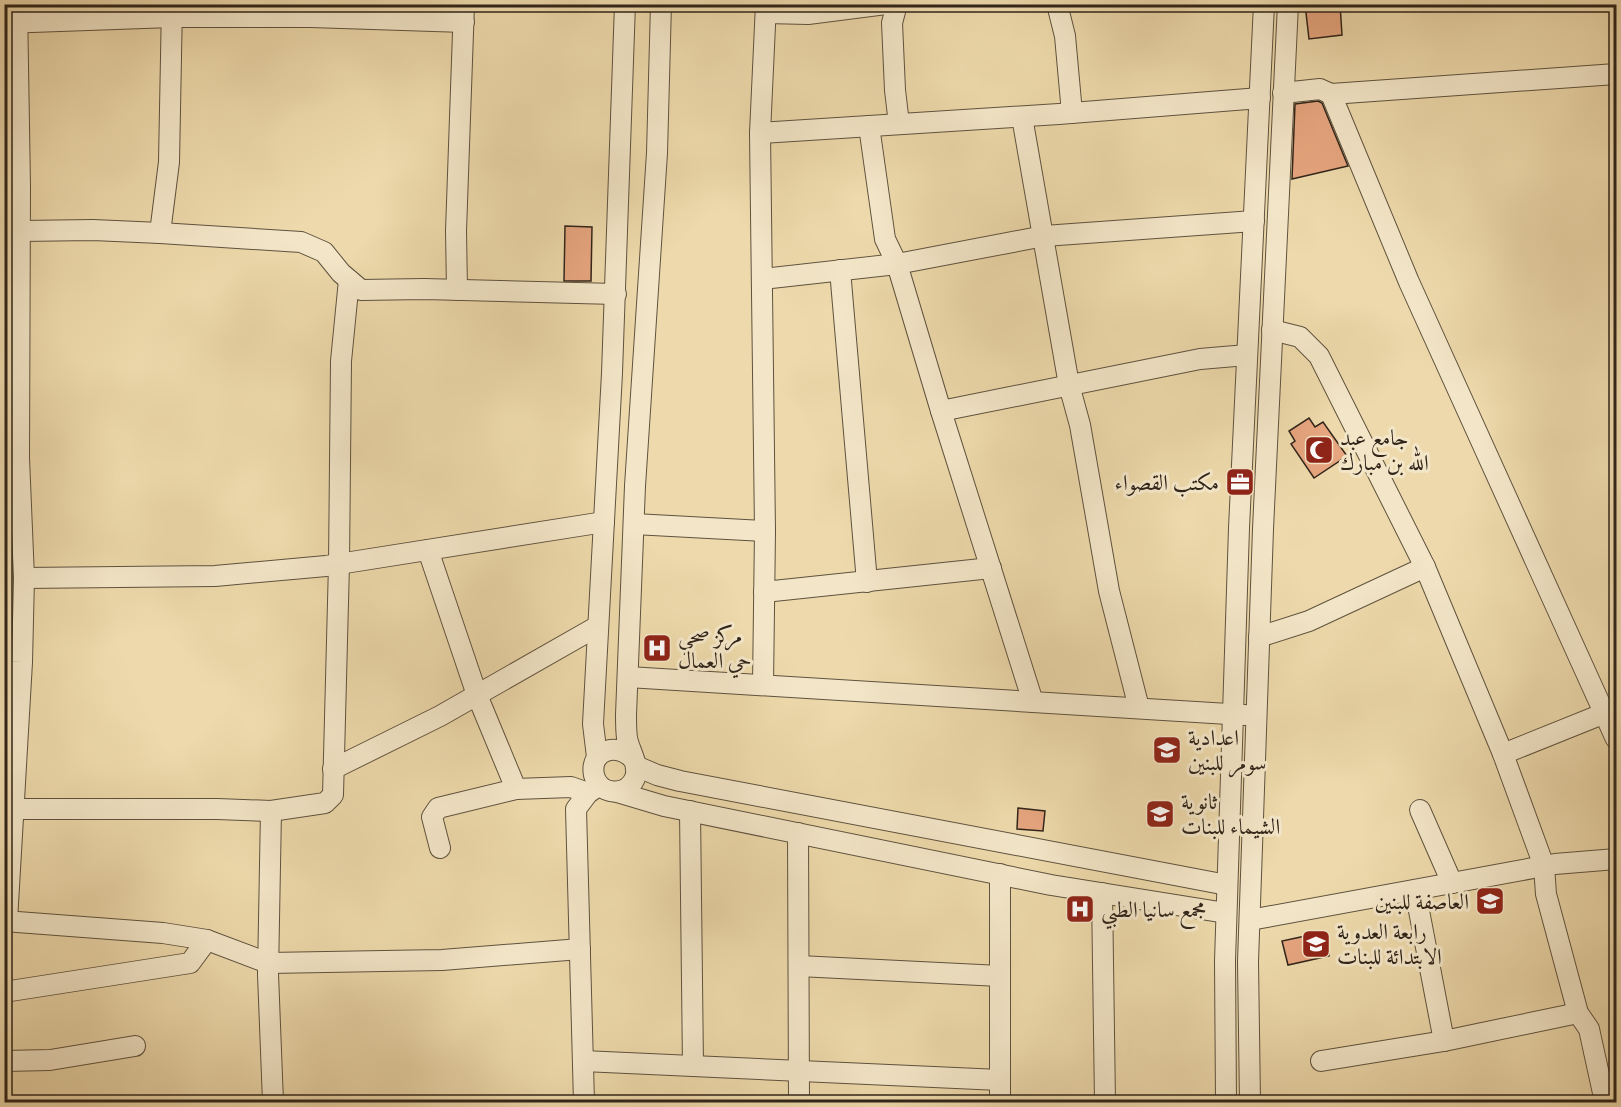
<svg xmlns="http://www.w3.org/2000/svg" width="1621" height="1107" viewBox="0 0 1621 1107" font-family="'IM FELL Double Pica',Amiri,serif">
<rect width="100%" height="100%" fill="#edd9ab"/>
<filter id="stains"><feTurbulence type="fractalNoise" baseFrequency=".00333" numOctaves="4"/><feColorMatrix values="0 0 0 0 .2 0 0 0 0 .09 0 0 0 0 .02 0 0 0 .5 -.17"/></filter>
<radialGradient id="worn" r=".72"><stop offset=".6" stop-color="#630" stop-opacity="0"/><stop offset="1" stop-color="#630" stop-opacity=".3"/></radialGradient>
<g fill="#e6a57f" stroke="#30251a" stroke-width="1.5">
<polygon points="1305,4 1340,4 1342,35 1309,39"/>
<polygon points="1318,101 1322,103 1348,166 1292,179 1295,104"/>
<polygon points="565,226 592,227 591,281 564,281"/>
<polygon points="1309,418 1315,427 1323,422 1347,456 1314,478 1291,444 1295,441 1289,431"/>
<polygon points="1018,808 1045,811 1043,831 1017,829"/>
<polygon points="1324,932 1329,956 1288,965 1282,941"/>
</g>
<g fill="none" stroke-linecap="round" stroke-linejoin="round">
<g stroke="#5f523e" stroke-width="22">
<g id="minor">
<polyline points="897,4 892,23 895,90 899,124"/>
<polyline points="1057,4 1065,36 1072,113"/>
<polyline points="766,13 808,14 886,4"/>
<polyline points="4,23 172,17 311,17 464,22"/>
<polyline points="1283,93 1320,89 1331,94 1616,74"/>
<polyline points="1331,94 1409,282 1616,739"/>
<polyline points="1022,117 1069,385 1080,425 1109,591 1139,708"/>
<polyline points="869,126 885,239 897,264 941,411 1033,702"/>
<polyline points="760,133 1059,114 1260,98"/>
<polyline points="20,231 93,230 160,233 301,242 324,252 341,273 361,290 424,289 616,294"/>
<polyline points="160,233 169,162 172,4"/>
<polyline points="840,270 867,582"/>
<polyline points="762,279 897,264 1044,236 1254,221"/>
<polyline points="457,290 456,231 464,4"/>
<polyline points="1272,330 1300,337 1319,356 1425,567 1503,754 1544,866 1546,894 1578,1013 1589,1029 1605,1102"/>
<polyline points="941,411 1200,359 1247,355"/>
<polyline points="634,524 765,531"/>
<polyline points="428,550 477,695 516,789 571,787 588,793"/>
<polyline points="24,578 215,576 326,566 604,522"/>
<polyline points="764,592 991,568"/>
<polyline points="1259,637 1309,621 1425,567"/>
<polyline points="628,677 1245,715"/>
<polyline points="763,685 765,531 760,133 766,4"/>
<polyline points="1503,754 1615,709"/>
<polyline points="597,757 593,724 612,373 625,4"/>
<path d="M 633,759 C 617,741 589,751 594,775 C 599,796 627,797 635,778 C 640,765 629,750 627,738 C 626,730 626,722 626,715 L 635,486 L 657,153 L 661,4"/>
<polyline points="636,766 657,775 680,781 1227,885"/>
<polyline points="333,769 440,716 598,626"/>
<polyline points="617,792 664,806 1051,885 1226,913"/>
<polyline points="4,809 217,809 271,811 325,803 333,795 339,564 341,361 349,280"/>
<polyline points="1420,810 1452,883"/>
<polyline points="271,811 268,974 273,1102"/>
<polyline points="690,811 693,1066"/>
<polyline points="798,833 799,1102"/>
<polyline points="440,848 432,817 438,808 516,789"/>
<polyline points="1000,874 1000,1102"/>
<polyline points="1415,890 1444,1041"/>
<polyline points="1102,893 1105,1102"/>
<polyline points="1250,920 1555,864 1616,859"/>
<polyline points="4,921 163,933 207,940 268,963 442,960 580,949"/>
<polyline points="7,921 22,662 24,578 19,458 20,187 17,4"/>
<polyline points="799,966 1000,976"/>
<polyline points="4,992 190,963 207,940"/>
<polyline points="4,1061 50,1060 135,1046"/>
<polyline points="583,1061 1000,1080"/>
<polyline points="1321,1061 1444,1041 1578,1013"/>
<polyline points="584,1102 576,809 588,793 597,787"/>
<polyline points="1226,1102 1225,961 1239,528 1264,4"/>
<polyline points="1250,1102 1248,962 1263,529 1288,4"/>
</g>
</g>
<use href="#minor" stroke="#f3e6c8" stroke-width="20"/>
</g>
<defs>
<g id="mosque-square" transform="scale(1.5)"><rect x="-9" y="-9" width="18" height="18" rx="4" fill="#8f2418" stroke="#f3e6c8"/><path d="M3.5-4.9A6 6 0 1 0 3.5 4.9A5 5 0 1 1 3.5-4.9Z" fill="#fff"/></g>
<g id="office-square" transform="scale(1.5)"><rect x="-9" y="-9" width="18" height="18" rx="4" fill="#8f2418" stroke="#f3e6c8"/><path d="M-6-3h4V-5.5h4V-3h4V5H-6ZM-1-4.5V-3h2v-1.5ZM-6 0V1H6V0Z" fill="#fff"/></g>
<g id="hospital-square" transform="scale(1.5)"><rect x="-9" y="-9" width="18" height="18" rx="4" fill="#8f2418" stroke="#f3e6c8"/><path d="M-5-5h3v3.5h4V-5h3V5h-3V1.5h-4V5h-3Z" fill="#fff"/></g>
<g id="school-square" transform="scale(1.5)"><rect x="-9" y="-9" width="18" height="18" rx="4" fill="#8f2418" stroke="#f3e6c8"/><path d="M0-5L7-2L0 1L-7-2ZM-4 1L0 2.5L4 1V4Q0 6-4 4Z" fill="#fff"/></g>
</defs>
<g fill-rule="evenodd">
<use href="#mosque-square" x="1319" y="450"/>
<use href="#office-square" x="1240" y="482"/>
<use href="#hospital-square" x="657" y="648"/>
<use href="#school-square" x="1167" y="750"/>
<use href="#school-square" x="1160" y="814"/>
<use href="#school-square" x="1490" y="901"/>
<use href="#hospital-square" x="1080" y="909"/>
<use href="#school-square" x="1316" y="944"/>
</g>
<g text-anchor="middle" stroke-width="6" stroke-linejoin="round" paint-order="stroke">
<g font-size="22" fill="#30251a" stroke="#f3e6c8" text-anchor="start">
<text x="1340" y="445">جامع عبد<tspan x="1340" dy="25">الله بن مبارك</tspan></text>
<text x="1219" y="490" text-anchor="end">مكتب القصواء</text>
<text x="678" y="643">مركز صحي<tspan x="678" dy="25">حي العمال</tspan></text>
<text x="1188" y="745">اعدادية<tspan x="1188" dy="25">سومر للبنين</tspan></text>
<text x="1181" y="809">ثانوية<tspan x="1181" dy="25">الشيماء للبنات</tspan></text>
<text x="1469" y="909" text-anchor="end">العاصفة للبنين</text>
<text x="1101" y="917">مجمع سانيا الطبي</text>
<text x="1337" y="939">رابعة العدوية<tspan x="1337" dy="25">الابتدائة للبنات</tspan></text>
</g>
</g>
<rect width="1621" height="1107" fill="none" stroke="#edd9ab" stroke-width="24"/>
<rect x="6" y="6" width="1609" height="1095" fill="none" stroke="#30251a" stroke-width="3"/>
<rect x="12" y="12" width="1597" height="1083" fill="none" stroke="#30251a" stroke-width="1.5"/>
<rect width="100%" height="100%" filter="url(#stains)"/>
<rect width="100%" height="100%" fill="url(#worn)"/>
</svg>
